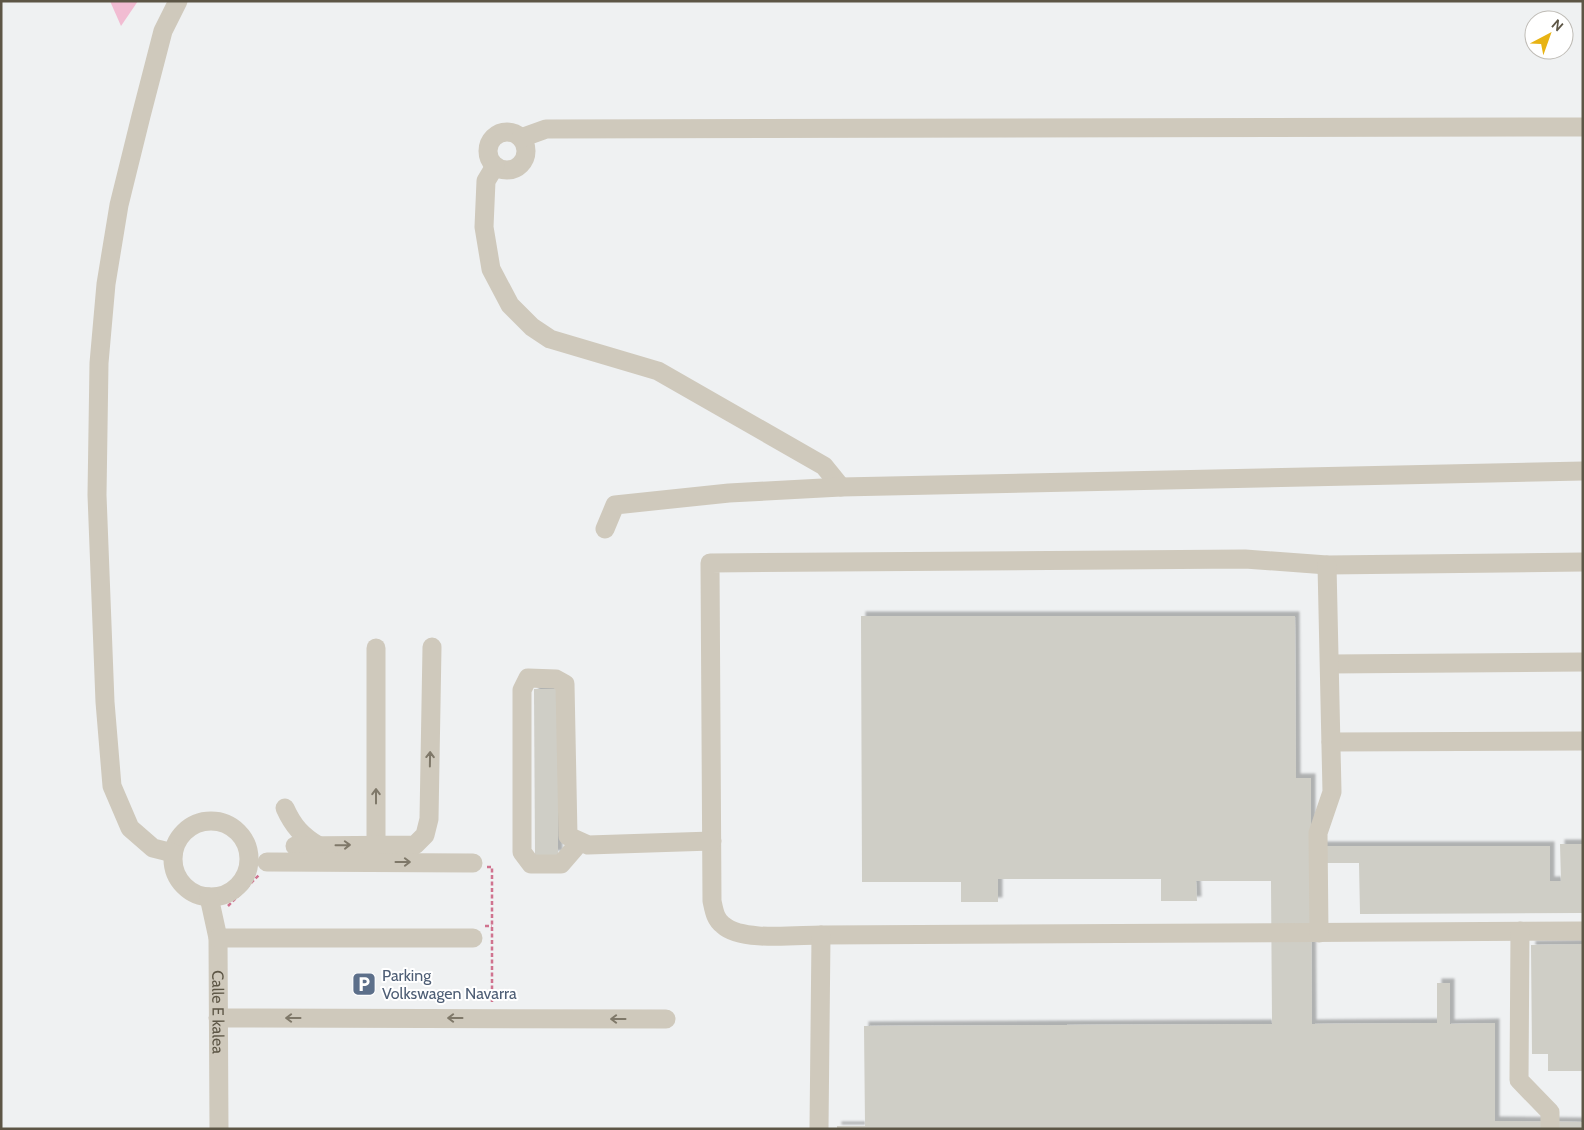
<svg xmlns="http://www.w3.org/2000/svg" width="1584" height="1130" viewBox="0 0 1584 1130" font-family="Cabin,sans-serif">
<defs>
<filter id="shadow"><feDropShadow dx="4.5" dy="-4.5" stdDeviation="1" flood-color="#0004"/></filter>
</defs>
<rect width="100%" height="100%" fill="#eff1f2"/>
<polygon fill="#f1bcd2" points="110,1 138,1 121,26"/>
<g fill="#cfcec6" filter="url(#shadow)">
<polygon points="861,616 1295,616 1296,778 1311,778 1311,846 1550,846 1550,881 1561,881 1560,844 1583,844 1583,913 1360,914 1359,863 1311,863 1312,1024 1437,1023 1437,983 1450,983 1450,1024 1495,1023 1495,1121 1583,1122 1583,1129 837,1129 837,1126 865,1126 864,1026 1272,1024 1271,881 1196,881 1197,901 1161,901 1161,879 998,879 998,902 961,902 961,882 862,882"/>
<polygon points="534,689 558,689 558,855 535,855"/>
<polygon points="1583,944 1583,1071 1548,1071 1548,1054 1532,1054 1531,945"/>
</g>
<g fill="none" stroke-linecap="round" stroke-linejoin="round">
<g stroke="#d0738f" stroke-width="2.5" stroke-dasharray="4 2.5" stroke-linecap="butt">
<polyline points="487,867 492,867 492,1002"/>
<polyline points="228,906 259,875"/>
<polyline points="485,926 492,926"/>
</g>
<g stroke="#cfc9bc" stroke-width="19">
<circle cx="507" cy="151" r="19"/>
<polyline points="521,138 546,129 1583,127"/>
<polyline points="495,166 486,181 484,227 491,269 510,305 532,327 550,339 658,371 824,466 841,487"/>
<polyline points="605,529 615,505 729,493 841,487 1583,471"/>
<path d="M 1583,562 L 1327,565 L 1245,559 L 710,563 L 712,901 C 714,910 715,919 723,925 C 741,942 797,935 821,935 L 1583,931"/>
<polyline points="1330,664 1583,662"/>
<polyline points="1331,742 1583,741"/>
<path d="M 285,808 C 293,826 302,836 319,846"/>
<circle cx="211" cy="859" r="38"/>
<polyline points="580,842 561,864 531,864 522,852 522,690 528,678 556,679 565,684 568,836 588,845 712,841"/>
<polyline points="376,845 376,648"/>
<polyline points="295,846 415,845 425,835 429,819 432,647"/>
<polyline points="173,853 153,848 130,828 112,786 105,702 97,495 99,363 106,284 119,205 141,116 163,31 178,1"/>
<polyline points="267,862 473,863"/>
<path id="s1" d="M 209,897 L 218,938 L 219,1129"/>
<polyline points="1520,931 1519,1080 1550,1112 1550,1129"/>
<polyline points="1319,933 1318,833 1332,792 1327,565"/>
<polyline points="218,938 473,938"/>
<polyline points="218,1018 666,1019"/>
<polyline points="819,1129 821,935"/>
</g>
</g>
<defs><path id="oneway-shaft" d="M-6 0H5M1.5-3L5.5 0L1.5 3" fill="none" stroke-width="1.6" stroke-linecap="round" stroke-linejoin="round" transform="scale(1.25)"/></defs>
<g stroke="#7f7869">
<use href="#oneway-shaft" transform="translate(430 759) rotate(-89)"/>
<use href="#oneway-shaft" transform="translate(376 796) rotate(-90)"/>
<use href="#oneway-shaft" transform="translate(343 845) rotate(-1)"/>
<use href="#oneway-shaft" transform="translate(403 862)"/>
<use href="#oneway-shaft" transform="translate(293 1018) rotate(-180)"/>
<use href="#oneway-shaft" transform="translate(455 1018) rotate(180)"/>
<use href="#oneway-shaft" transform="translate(618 1019) rotate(-180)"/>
</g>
<defs>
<g id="parking-square" transform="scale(1.25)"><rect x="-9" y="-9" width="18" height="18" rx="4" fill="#5c6f8a" stroke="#fff"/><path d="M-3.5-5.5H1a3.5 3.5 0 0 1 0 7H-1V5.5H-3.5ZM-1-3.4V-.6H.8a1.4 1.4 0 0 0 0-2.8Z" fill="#fff"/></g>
</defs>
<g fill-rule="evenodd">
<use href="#parking-square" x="364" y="984"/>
</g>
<g text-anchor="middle" stroke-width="4" stroke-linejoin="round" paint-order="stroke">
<g font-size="16" fill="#4e5e75" stroke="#fff" text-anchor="start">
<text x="382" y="981">Parking<tspan x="382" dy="18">Volkswagen Navarra</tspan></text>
</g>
<g font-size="16" fill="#5d5646" stroke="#fff">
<text dy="6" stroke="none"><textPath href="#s1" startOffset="116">Calle E kalea</textPath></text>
</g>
</g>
<rect width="1584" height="1130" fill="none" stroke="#5d5646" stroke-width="5"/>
<g transform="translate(1549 35) rotate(41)"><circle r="24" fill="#ffffff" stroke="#bebbb5"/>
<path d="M0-4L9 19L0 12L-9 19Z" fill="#e8b313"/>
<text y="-8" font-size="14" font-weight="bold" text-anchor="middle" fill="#5d5646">N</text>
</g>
</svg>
